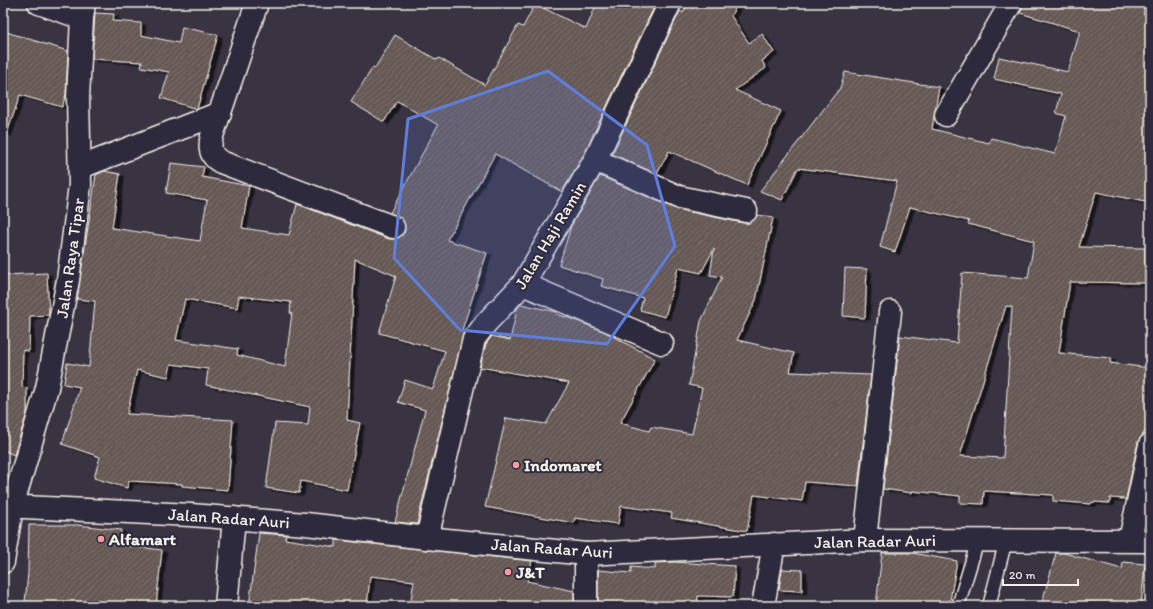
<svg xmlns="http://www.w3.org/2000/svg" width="1153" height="609" viewBox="0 0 1153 609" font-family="Itim,sans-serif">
<defs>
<pattern id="building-hatch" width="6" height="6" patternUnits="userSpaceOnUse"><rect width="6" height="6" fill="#655854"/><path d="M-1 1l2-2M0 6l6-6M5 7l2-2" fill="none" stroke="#7c706d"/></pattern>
<filter id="shadow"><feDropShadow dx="4.5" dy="2.5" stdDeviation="0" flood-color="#0009"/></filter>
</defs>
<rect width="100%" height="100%" fill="#3a3342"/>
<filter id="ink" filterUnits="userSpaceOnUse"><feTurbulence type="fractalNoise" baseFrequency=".025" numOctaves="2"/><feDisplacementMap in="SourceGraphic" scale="8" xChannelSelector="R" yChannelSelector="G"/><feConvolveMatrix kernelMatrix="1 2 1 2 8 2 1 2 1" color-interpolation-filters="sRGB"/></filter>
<g filter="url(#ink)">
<g fill="url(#building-hatch)" stroke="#f4f1e8" fill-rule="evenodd" filter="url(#shadow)">
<path d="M 597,3 L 656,3 L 584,154 L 562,192 L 495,154 L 447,240 L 487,253 L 462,330 L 464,331 L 417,524 L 395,522 L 425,410 L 398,402 L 405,380 L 433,389 L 445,351 L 379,333 L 396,276 L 355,259 L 347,420 L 360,423 L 347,490 L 301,481 L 299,493 L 266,488 L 275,423 L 308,425 L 310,407 L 206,385 L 208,369 L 171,364 L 168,377 L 137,370 L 127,414 L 233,420 L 228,490 L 182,486 L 182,484 L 129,481 L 127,488 L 94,478 L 100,457 L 62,444 L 80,387 L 64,384 L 67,363 L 89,367 L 95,301 L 77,299 L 96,175 L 104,171 L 120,174 L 112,228 L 200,241 L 207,200 L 166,193 L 171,163 L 204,167 L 202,177 L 249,186 L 242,228 L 289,235 L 297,204 L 389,239 L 395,239 L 401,236 L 405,232 L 405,225 L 402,219 L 390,213 L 438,125 L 397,101 L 384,122 L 351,102 L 373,67 L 375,68 L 395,35 L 437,60 L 439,58 L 485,85 L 518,25 L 523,27 L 535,4 L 586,29 ZM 239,296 L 291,302 L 290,313 L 292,313 L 285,367 L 237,355 L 238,349 L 176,340 L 185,299 L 237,308 Z"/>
<polygon points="688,3 738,3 731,16 749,43 762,34 774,52 762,61 766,68 735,90 781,111 747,185 669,151 657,174 612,154 680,11 683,13"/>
<path d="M 1023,3 L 1146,3 L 1143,14 L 1150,16 L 1150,203 L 1096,192 L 1079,247 L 1145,248 L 1145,283 L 1070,282 L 1059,353 L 1111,358 L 1110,363 L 1150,368 L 1150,432 L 1145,431 L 1138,442 L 1126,499 L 1110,498 L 1110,503 L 1092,502 L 1091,504 L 1053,501 L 1053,495 L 984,491 L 983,504 L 960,503 L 960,496 L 912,491 L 912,493 L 883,489 L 900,336 L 957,343 L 962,273 L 1028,278 L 1034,241 L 968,224 L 969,221 L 910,207 L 895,252 L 880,247 L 897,181 L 798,168 L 782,200 L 760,191 L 840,88 L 845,72 L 939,87 L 932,129 L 989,143 L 991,138 L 1055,154 L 1066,116 L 1056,113 L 1061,94 L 994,79 L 999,57 L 1068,72 L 1080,31 L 1020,13 ZM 1006,306 L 1012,307 L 1003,458 L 960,456 Z"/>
<polygon points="95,13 114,14 113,21 141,23 141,35 179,43 182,27 218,35 197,109 161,98 169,72 141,67 142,62 92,59"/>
<polygon points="3,31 68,51 66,94 62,107 20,95 7,133 3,133"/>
<polygon points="600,176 676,209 743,223 750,223 758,215 773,218 756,300 737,340 794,353 790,372 871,375 858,486 805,482 802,501 754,495 747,531 671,518 672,513 621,506 618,524 575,518 574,523 485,507 506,418 546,424 569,383 480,367 486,344 492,336 510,340 517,309 521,304 557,312 556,314 572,319 605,332 655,359 620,423 649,431 651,427 692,434 702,388 689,385 701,321 722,277 710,275 714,249 701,273 678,268 665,317 640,310 643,298 601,286 603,279 559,265 571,226"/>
<polygon points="845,268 867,269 865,318 843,316"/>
<polygon points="47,273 49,315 30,316 29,351 23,350 22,387 27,388 27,413 14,455 3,450 3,275"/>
<polygon points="29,525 78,525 121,530 119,545 162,550 156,606 117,604 117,606 63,606 25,602 28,573"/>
<polygon points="259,533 286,535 285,539 336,547 336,540 532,561 527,581 574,591 574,606 410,606 414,581 370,576 367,606 249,606"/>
<polygon points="882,553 912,553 957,561 949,606 876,606"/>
<polygon points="1056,553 1064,553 1122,569 1123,562 1145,564 1141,606 1082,602 1081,606 1041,606"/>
<polygon points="675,562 735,566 733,597 698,596 697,606 598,606 598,570 631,573 631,567 655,569 655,563"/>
<polygon points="782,569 802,570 802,591 779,590"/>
</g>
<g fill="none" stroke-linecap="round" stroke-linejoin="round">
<g stroke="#f4f1e8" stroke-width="15">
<g id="lane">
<polyline points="958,606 978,540"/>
<polyline points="989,606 1006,540"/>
</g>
</g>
<g stroke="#f4f1e8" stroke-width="25">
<g id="street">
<polyline points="39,3 82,18"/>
<path d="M 257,3 L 212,136 C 209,147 210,156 221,162 L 393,227"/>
<polyline points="946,115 1011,3"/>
<polyline points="595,160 679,197 746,211"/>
<polyline points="81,167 220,113"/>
<polyline points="523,284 662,343"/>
<polyline points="427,538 474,339 486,323 523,284 595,160 670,3"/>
<polyline points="865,540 890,312"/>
<polyline points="1130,540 1150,445"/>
<polyline points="3,562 12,507 47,388 68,280 80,185 78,98 82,18 84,3"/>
<polyline points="226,606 234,518"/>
<polyline points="586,606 586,554"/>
<polyline points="763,606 774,544"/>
</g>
</g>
<g stroke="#f4f1e8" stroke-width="25">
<polyline id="secondary" points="3,506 191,515 306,524 427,538 586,554 865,540 1150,541"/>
</g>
<use href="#lane" stroke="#2f2a3d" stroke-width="12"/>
<use href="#street" stroke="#2f2a3d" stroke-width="22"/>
<use href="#secondary" stroke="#2f2a3d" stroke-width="22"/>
</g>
</g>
<path fill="#5e7fdd" fill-opacity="0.2" stroke="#5e7fdd" stroke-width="3" stroke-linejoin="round" d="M 548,71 L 647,145 L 675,246 L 607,344 L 460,330 L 394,258 L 408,119 Z"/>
<g fill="#ff9aa2" stroke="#2f2a3d" stroke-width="1.5">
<circle cx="516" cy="465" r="4"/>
<circle cx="101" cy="539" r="4"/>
<circle cx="508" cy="572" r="4"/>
</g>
<g text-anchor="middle" stroke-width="4" stroke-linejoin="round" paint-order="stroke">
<g font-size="17" fill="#f4f1e8" stroke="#2f2a3d">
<text transform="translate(550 235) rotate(-59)" y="6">Jalan Haji Ramin</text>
<text transform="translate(70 258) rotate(-82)" y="6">Jalan Raya Tipar</text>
<text transform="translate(229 518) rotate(4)" y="6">Jalan Radar Auri</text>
<text transform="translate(875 541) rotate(-1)" y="6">Jalan Radar Auri</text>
<text transform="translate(552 548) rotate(4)" y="6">Jalan Radar Auri</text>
</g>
<g font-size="17" font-weight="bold" fill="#f4f1e8" stroke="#2f2a3d" text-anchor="start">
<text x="524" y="471">Indomaret</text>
<text x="109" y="545">Alfamart</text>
<text x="516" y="578">J&amp;T</text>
</g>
</g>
<rect width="1153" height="609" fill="none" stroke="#2f2a3d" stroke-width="16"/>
<rect x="8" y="8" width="1137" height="593" fill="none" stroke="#f4f1e8" stroke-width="1.5" filter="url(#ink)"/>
<path d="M1003 579v6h75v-6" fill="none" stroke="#f4f1e8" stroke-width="2"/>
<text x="1009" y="579" font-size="12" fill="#f4f1e8" stroke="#2f2a3d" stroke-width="3" paint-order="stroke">20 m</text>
</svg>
